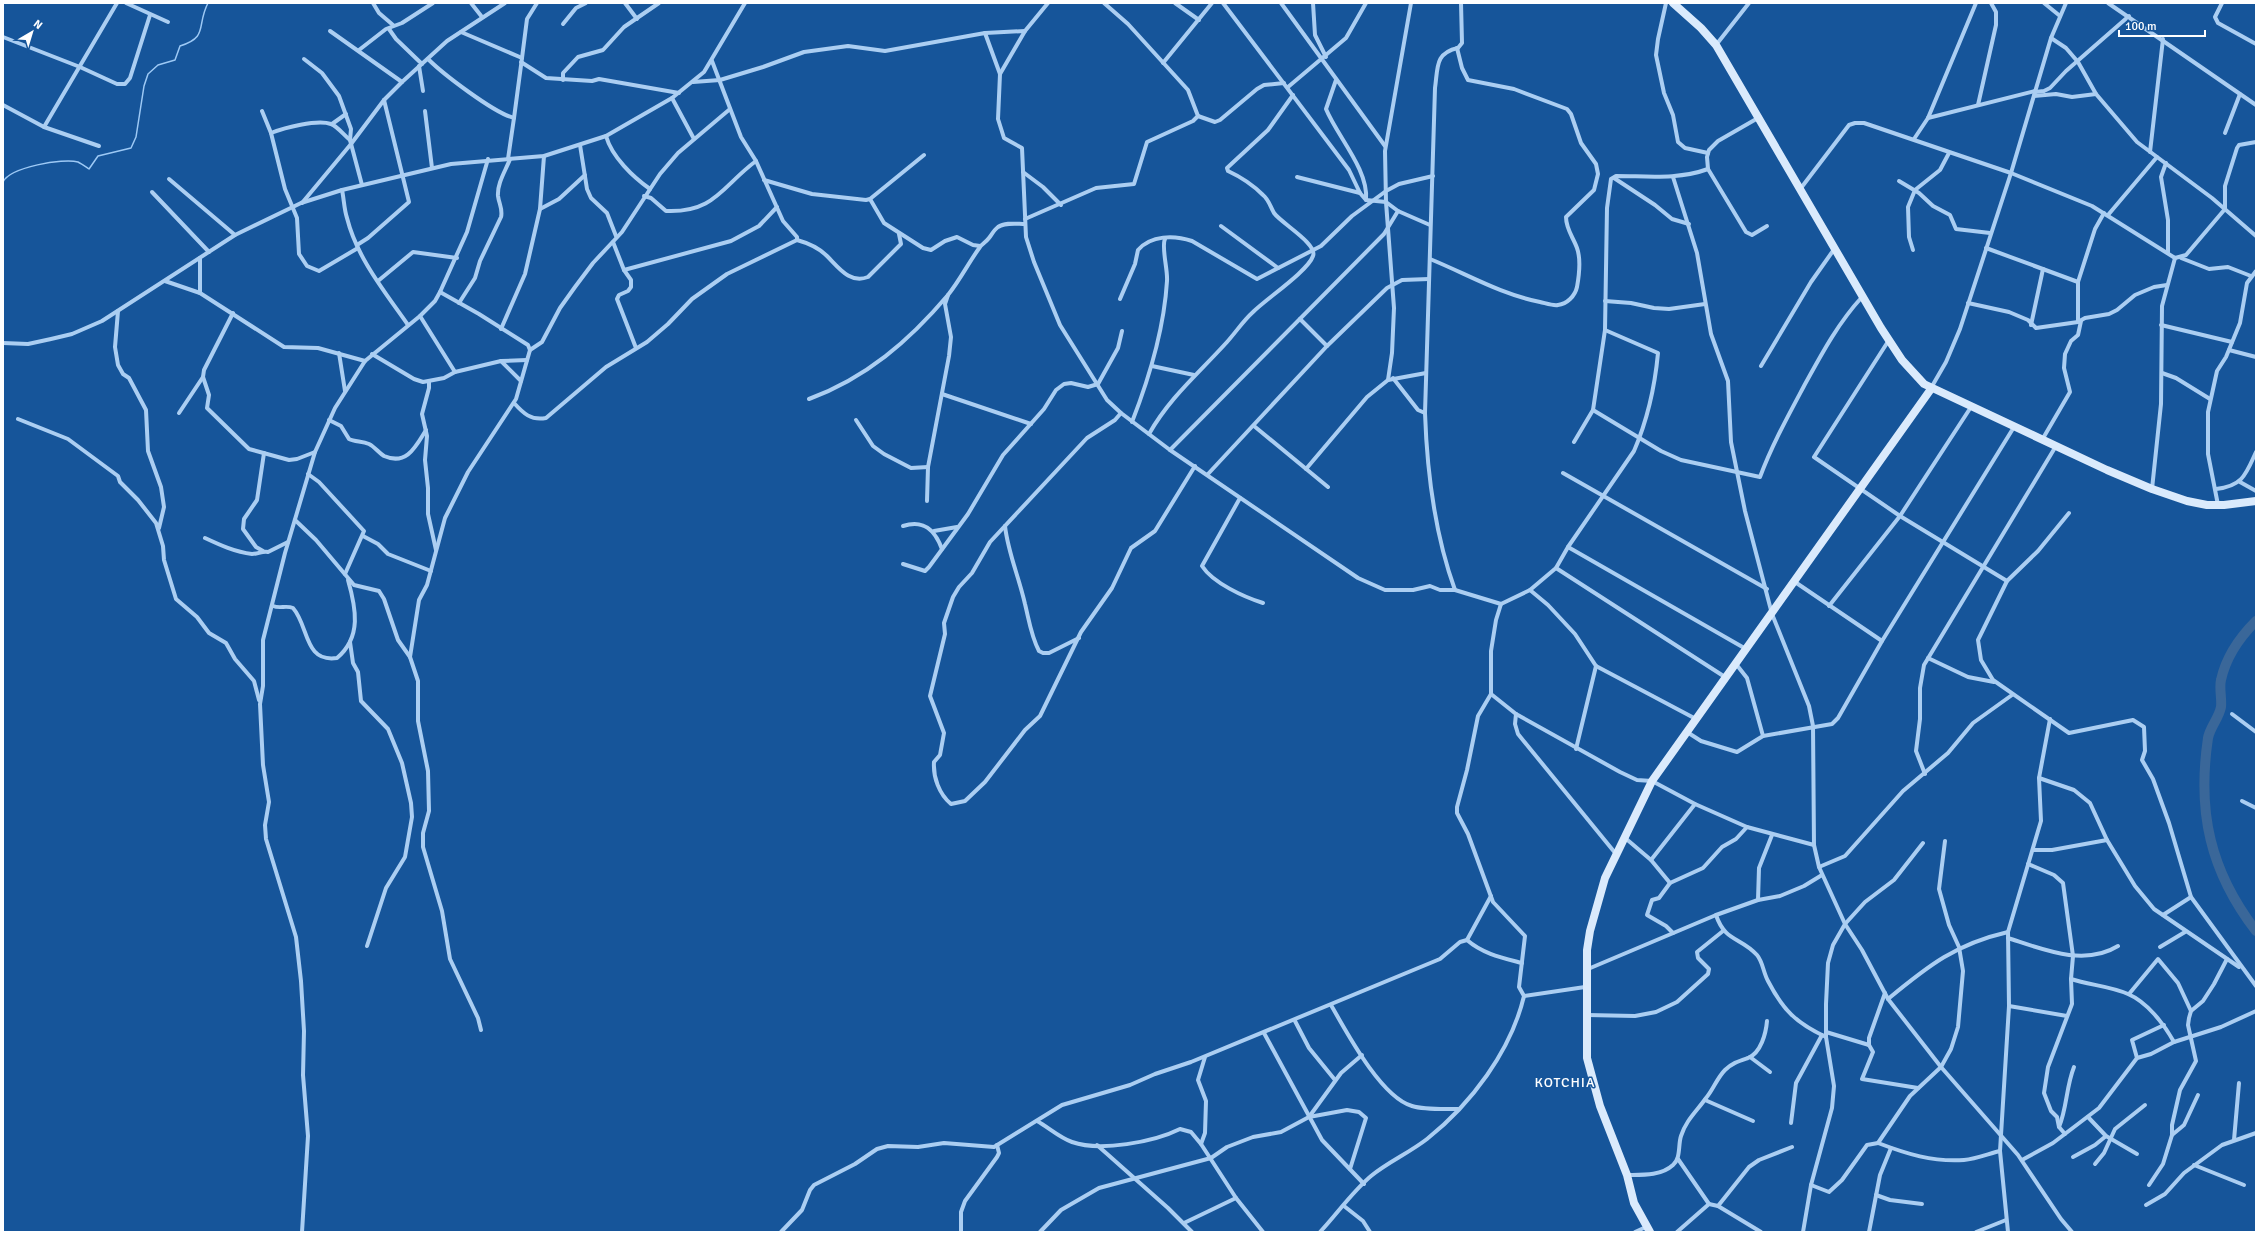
<svg xmlns="http://www.w3.org/2000/svg" width="2259" height="1235" viewBox="0 0 2259 1235" font-family="Signika,sans-serif">
<rect width="100%" height="100%" fill="#16559a"/>
<g fill="none" stroke-linecap="round" stroke-linejoin="round">
<path stroke="#9dc9f5" stroke-width="1.5" d="M 3,182 C 10,167 63,158 78,162 C 82,164 86,167 89,169 L 98,156 L 131,148 L 136,137 L 144,86 L 148,74 L 158,65 L 175,60 L 180,46 C 209,37 196,26 208,3"/>
<path stroke="#3a6799" stroke-width="10" d="M 2256,621 C 2240,637 2226,657 2221,680 C 2219,688 2222,698 2221,707 C 2219,718 2210,727 2208,738 C 2197,812 2210,871 2256,931"/>
<g stroke="#abcef2" stroke-width="4">
<polyline points="126,3 168,22"/>
<polyline points="373,3 379,13 393,25"/>
<polyline points="471,3 482,17"/>
<polyline points="625,3 637,19"/>
<polyline points="1175,3 1199,20"/>
<polyline points="1223,3 1349,170 1360,193 1366,200 1386,202 1398,211 1430,225"/>
<polyline points="1281,3 1385,146"/>
<polyline points="1313,3 1315,35 1326,57"/>
<polyline points="1666,3 1658,39 1656,55 1664,93 1673,115 1678,142 1685,148 1708,153"/>
<polyline points="2044,3 2060,16"/>
<polyline points="2108,3 2256,105"/>
<polyline points="2222,3 2215,17 2218,23 2256,44"/>
<polyline points="563,24 576,8 586,3"/>
<polyline points="389,29 396,39 422,64"/>
<polyline points="330,31 402,82"/>
<polyline points="461,32 522,58 514,118"/>
<path d="M 985,33 L 1000,74 L 998,119 L 1004,138 L 1022,148 L 1026,237 L 1034,262 L 1060,325 L 1107,400 L 1121,413 L 1170,450 L 1358,578 L 1385,590 L 1413,590 L 1430,586 L 1440,590 L 1455,590 L 1501,604 L 1530,590 L 1556,568 L 1568,547 L 1634,451 C 1647,421 1655,385 1658,353 L 1605,330"/>
<polyline points="3,37 80,67 117,84 125,84 130,78 150,15"/>
<polyline points="2051,38 2066,48 2078,62 2096,94 2137,142 2212,198 2256,236"/>
<polyline points="1716,45 1749,3"/>
<polyline points="359,50 386,29 402,23 433,3"/>
<polyline points="522,58 527,19 537,3"/>
<polyline points="304,59 322,73 339,96 351,129 350,140 362,185"/>
<path d="M 428,59 C 443,74 494,113 514,118 L 508,159"/>
<polyline points="712,61 741,137 756,161 783,221 797,237 797,240"/>
<polyline points="521,62 546,78 592,81 599,79 679,93"/>
<polyline points="1163,63 1212,3"/>
<polyline points="419,66 423,91"/>
<polyline points="1000,74 1025,31 1048,3"/>
<polyline points="563,80 563,73 578,57 603,50 624,27 659,3"/>
<path d="M 1336,80 L 1326,109 C 1337,136 1369,170 1366,200"/>
<polyline points="693,82 720,80 763,67 804,52 848,46 885,51 985,33 1025,31"/>
<polyline points="1288,87 1346,38 1366,3"/>
<polyline points="2035,92 2044,91 2050,88 2066,71 2129,16"/>
<polyline points="2034,96 2056,94 2072,97 2096,94"/>
<polyline points="672,98 694,139"/>
<polyline points="3,105 44,127 99,146"/>
<polyline points="1978,105 1996,25 1996,12 1991,3"/>
<polyline points="262,111 271,133 285,189 297,218 299,254 307,266 319,271 358,248"/>
<polyline points="425,111 432,168"/>
<polyline points="1198,116 1215,122 1220,120 1257,89 1264,85 1284,83"/>
<polyline points="1758,118 1718,141 1709,150 1707,157 1708,169 1746,232 1752,235 1767,226"/>
<polyline points="1928,118 2035,91"/>
<polyline points="332,124 346,114"/>
<polyline points="44,127 117,3"/>
<path d="M 271,133 C 284,128 317,119 331,124 C 337,126 344,135 350,140"/>
<polyline points="2225,133 2240,94"/>
<path d="M 606,136 C 612,157 633,177 650,189"/>
<polyline points="1914,139 1928,118 1976,3"/>
<polyline points="580,145 587,189 591,198 607,213 616,236"/>
<polyline points="2150,152 2163,39"/>
<polyline points="2166,163 2161,177 2168,220 2168,253"/>
<polyline points="1023,172 1043,187 1061,205"/>
<polyline points="1297,177 1360,193"/>
<polyline points="1673,177 1697,253 1711,334 1728,381 1731,442 1745,511 1772,614 1809,706 1813,726 1814,845 1819,867 1845,924 1862,950 1888,999 1941,1067 2018,1155 2061,1219 2072,1232"/>
<polyline points="1614,178 1655,205 1672,219 1689,224"/>
<polyline points="169,179 235,235"/>
<polyline points="764,180 812,194 866,200 870,199 924,155"/>
<polyline points="1899,181 1919,193 1933,206 1950,215 1956,229 1990,233"/>
<polyline points="1801,188 1849,125 1855,123 1864,123 2011,173 2092,206 2175,258 2186,255 2225,209 2225,186 2237,148 2239,145 2256,142"/>
<path d="M 342,190 C 344,199 344,209 347,218 C 357,258 385,292 408,325"/>
<polyline points="152,192 209,252"/>
<path d="M 644,196 L 651,198 L 666,211 C 715,213 722,186 756,161"/>
<polyline points="870,199 884,223 923,248 931,250 945,241 957,237 973,245 980,246"/>
<polyline points="302,203 351,144 384,100 402,82 447,41 505,3"/>
<polyline points="540,209 559,199 585,175"/>
<polyline points="2108,215 2157,157"/>
<polyline points="1025,219 1096,188 1134,184 1147,142 1193,121 1198,116 1188,90 1128,24 1104,3"/>
<polyline points="1221,226 1278,268"/>
<path d="M 797,240 C 808,243 819,248 827,256 C 839,268 850,284 868,277 L 901,244 L 899,234"/>
<polyline points="613,242 624,270 631,280 631,287 628,291 619,295 617,299 636,348"/>
<polyline points="357,245 368,238 409,202 384,100"/>
<polyline points="1986,248 2078,282"/>
<polyline points="1913,250 1909,237 1908,207 1915,190 1940,170 1949,153"/>
<polyline points="2181,258 2209,269 2228,267 2251,276"/>
<path d="M 1430,259 C 1467,274 1500,294 1540,302 C 1545,303 1553,306 1558,305 C 1567,304 1575,296 1577,287 C 1579,276 1581,259 1577,248 C 1573,237 1566,229 1566,217 L 1594,190 L 1598,174 L 1596,164 L 1581,143 L 1571,114 L 1567,109 L 1514,89 L 1468,80 L 1462,68 L 1457,48"/>
<polyline points="624,270 731,241 759,226 777,207"/>
<polyline points="165,281 200,293 284,347 318,348 365,361"/>
<polyline points="378,281 413,252 457,258"/>
<polyline points="440,292 479,314 528,345 530,350"/>
<polyline points="200,293 200,258"/>
<path d="M 1120,299 L 1135,264 L 1138,250 C 1151,235 1174,235 1192,241 L 1257,279 L 1321,246 L 1352,216 L 1386,191 L 1399,184 L 1433,176"/>
<polyline points="1605,301 1631,303 1654,308 1669,309 1705,304"/>
<path d="M 459,303 L 475,278 L 480,261 L 501,217 C 503,209 499,204 498,196 C 497,183 506,170 510,159"/>
<polyline points="1968,303 2009,312 2028,320 2036,328 2078,322 2085,318 2109,314 2117,310 2135,295 2154,287 2167,285"/>
<polyline points="118,311 115,347 118,365 123,374 129,378 146,410 148,451 161,487 164,507 159,528"/>
<polyline points="233,313 204,370 203,377 209,395 207,408 249,449 289,460 297,459 315,452"/>
<polyline points="420,316 455,372"/>
<polyline points="1300,319 1327,346"/>
<polyline points="2078,322 2078,282 2095,229 2104,213"/>
<polyline points="2031,325 2043,269"/>
<polyline points="2161,325 2232,342"/>
<polyline points="501,329 525,274 540,209 544,156"/>
<polyline points="1889,340 1814,457 1900,516 2007,581"/>
<polyline points="3,343 28,344 51,339 72,334 102,321 235,235 301,203 342,190 451,164 544,156 606,136 672,98 704,72 745,3"/>
<polyline points="2229,350 2256,357"/>
<polyline points="339,353 345,391"/>
<polyline points="372,354 414,379 423,382 444,378 455,372 501,361 527,360"/>
<polyline points="501,361 521,381"/>
<polyline points="1152,366 1194,375"/>
<polyline points="1761,366 1811,282 1835,248"/>
<polyline points="2162,373 2176,378 2210,399"/>
<polyline points="1393,378 1418,410 1425,413"/>
<polyline points="1388,380 1392,353 1394,308 1386,202 1385,151 1411,3"/>
<polyline points="429,382 429,388 422,414 427,436 425,460 428,488 428,514 436,550"/>
<polyline points="1931,388 1946,362 1960,329 2011,173 2051,38 2066,3"/>
<polyline points="942,394 1031,424"/>
<path d="M 809,399 C 866,378 909,341 948,295 C 960,280 969,262 980,247 C 982,244 986,242 989,238 C 992,234 994,230 998,227 C 1005,222 1017,224 1025,224"/>
<path d="M 514,403 C 523,413 531,421 546,418 L 606,367 L 647,342 L 668,324 L 692,299 L 727,274 L 797,240"/>
<path d="M 1593,410 L 1661,451 L 1681,460 L 1760,477 C 1772,445 1788,416 1804,386 C 1821,355 1838,323 1862,297"/>
<polyline points="179,413 203,377"/>
<path d="M 1121,413 L 1115,420 L 1087,438 L 990,542 L 972,573 L 959,587 L 953,597 L 944,623 L 945,634 L 930,696 L 944,733 L 940,755 L 934,762 C 933,777 939,794 951,804 L 965,801 L 985,782 L 1025,730 L 1040,716 L 1081,632 L 1112,588 L 1131,548 L 1155,531 L 1195,466"/>
<polyline points="18,419 68,439 118,476 120,482 138,500 156,523 163,546 164,560 176,599 197,617 209,633 226,643 235,659 254,681 259,700"/>
<path d="M 329,420 L 341,426 L 349,439 C 355,442 362,441 369,444 C 375,447 379,453 384,456 C 407,466 416,446 426,430"/>
<polyline points="856,420 873,446 884,454 911,468 928,467"/>
<path d="M 1132,422 C 1150,376 1164,330 1167,281 C 1168,270 1161,246 1165,239"/>
<polyline points="1254,426 1328,487"/>
<path d="M 1149,434 C 1170,397 1199,373 1227,342 C 1236,332 1243,321 1253,312 C 1266,299 1308,271 1313,256 C 1318,244 1281,223 1274,213 C 1270,206 1269,200 1263,195 C 1253,185 1241,177 1228,171 L 1227,168 L 1268,130 L 1293,95"/>
<polyline points="2042,440 2070,392 2064,368 2065,354 2071,341 2078,335 2081,321"/>
<path d="M 1574,442 L 1593,410 L 1605,330 L 1607,208 L 1611,179 L 1616,176 C 1647,176 1678,180 1708,169"/>
<polyline points="1170,450 1384,234 1398,211"/>
<polyline points="1306,469 1367,397 1388,380 1426,373"/>
<polyline points="1563,473 1767,589"/>
<polyline points="308,474 319,482 364,531 345,574"/>
<polyline points="1208,474 1327,346 1387,288 1402,280 1429,279"/>
<polyline points="2240,482 2256,491"/>
<polyline points="2152,489 2161,404 2162,306 2175,258"/>
<path d="M 2216,489 C 2243,486 2246,474 2256,452"/>
<path d="M 1240,498 L 1202,566 C 1213,583 1244,597 1263,603"/>
<polyline points="927,501 928,467 949,356 951,337 945,304 948,295"/>
<polyline points="2218,505 2208,454 2208,412 2217,371 2226,357 2240,323 2247,283 2256,271"/>
<polyline points="2069,513 2038,551 2007,581 1978,640 1981,660 1993,680 2069,733 2133,720 2144,727 2145,751 2142,760 2153,779 2169,823 2191,897 2256,986"/>
<polyline points="295,520 316,540 354,585 379,591 384,599 398,640 410,657 418,681 418,721 428,771 429,811 423,833 423,847 442,911 450,959 478,1018 481,1030"/>
<path d="M 903,526 C 924,519 935,530 942,549"/>
<path d="M 1005,526 C 1008,553 1019,577 1025,604 C 1029,620 1031,636 1039,651 L 1043,653 L 1049,653 L 1079,638"/>
<polyline points="934,531 957,527"/>
<polyline points="363,536 378,544 388,554 431,571"/>
<path d="M 205,538 C 220,545 235,552 252,554 C 258,554 262,551 268,552 L 288,542"/>
<polyline points="1568,547 1746,649"/>
<polyline points="263,551 256,547 243,529 244,519 257,500 264,453"/>
<polyline points="903,564 925,571 929,567 968,514 1003,455 1044,409 1056,390 1064,384 1071,383 1088,387 1098,384 1118,348 1122,331"/>
<polyline points="1556,568 1725,677"/>
<polyline points="1795,582 1882,641"/>
<path d="M 1455,590 C 1435,535 1427,472 1425,413 L 1435,88 C 1438,67 1435,53 1458,48 L 1462,43 L 1461,3"/>
<polyline points="1530,590 1548,605 1575,634 1596,666 1696,719"/>
<path d="M 273,606 C 280,609 286,605 293,608 C 309,626 304,663 337,658 C 362,637 356,608 348,580"/>
<polyline points="1829,606 1900,516 1971,407"/>
<polyline points="350,642 353,663 358,672 361,701 388,729 402,763 411,803 412,817 405,857 386,888 367,946"/>
<polyline points="410,657 419,600 427,585 445,518 468,472 516,399 530,350 542,342 560,308 575,287 593,263 622,232 660,174 678,153 730,109"/>
<polyline points="1928,658 1968,677 1994,682"/>
<polyline points="1491,694 1516,714 1620,772 1637,780 1652,781 1695,804 1747,827 1814,845"/>
<polyline points="1516,714 1515,724 1518,734 1616,854"/>
<polyline points="2232,714 2256,732"/>
<polyline points="1687,732 1701,741 1737,752 1763,736 1747,678 1736,664"/>
<polyline points="1763,736 1832,724 1838,718 1882,641 2014,427"/>
<polyline points="1576,749 1596,666"/>
<polyline points="1925,774 1916,751 1920,719 1920,688 1924,665 2056,446"/>
<polyline points="2039,778 2074,790 2090,803 2107,840 2135,886 2154,909 2239,967"/>
<polyline points="2242,801 2256,808"/>
<polyline points="1624,837 1651,860 1670,883"/>
<polyline points="2033,850 2052,850 2107,840"/>
<polyline points="1651,860 1695,804"/>
<polyline points="2028,864 2054,875 2063,883 2073,956 2071,979 2072,1004 2048,1067 2044,1093 2051,1111 2057,1117 2059,1127 2065,1134"/>
<polyline points="1819,867 1845,856 1903,791 1948,753 1973,723 2012,695"/>
<polyline points="1758,900 1759,868 1772,835"/>
<path d="M 1716,915 C 1725,942 1741,937 1757,955 C 1763,962 1763,972 1768,981 C 1783,1010 1796,1023 1826,1037"/>
<polyline points="2163,915 2191,897"/>
<polyline points="1673,933 1666,926 1647,915 1652,900 1659,898 1670,883 1703,868 1722,847 1736,839 1747,827"/>
<path d="M 2008,938 C 2042,949 2084,967 2118,946"/>
<path d="M 1467,940 C 1483,954 1503,958 1522,963"/>
<polyline points="2160,947 2185,932"/>
<polyline points="1588,969 1716,915 1758,900 1780,896 1804,886 1822,875"/>
<path d="M 2071,979 C 2089,985 2110,986 2128,994 C 2147,1002 2164,1024 2174,1042"/>
<polyline points="1885,993 1869,1038 1869,1045 1873,1052 1862,1079 1918,1088"/>
<polyline points="2129,994 2158,959 2178,983 2191,1011"/>
<polyline points="1524,996 1585,987"/>
<path d="M 1888,999 C 1929,965 1956,944 2008,932"/>
<path d="M 1331,1005 C 1347,1033 1381,1097 1412,1106 C 1425,1110 1444,1109 1458,1109"/>
<polyline points="2009,1006 2067,1016"/>
<polyline points="1587,1015 1635,1016 1656,1012 1677,1002 1708,974 1709,969 1698,958 1697,952 1723,931"/>
<polyline points="1295,1021 1309,1048 1335,1080"/>
<polyline points="1826,1032 1869,1045"/>
<polyline points="1264,1033 1322,1140 1364,1184"/>
<polyline points="1750,1057 1770,1072"/>
<polyline points="2137,1058 2132,1040 2164,1025"/>
<polyline points="1705,1100 1753,1121"/>
<polyline points="1309,1117 1341,1073 1362,1055"/>
<polyline points="2088,1117 2106,1136 2137,1154"/>
<path d="M 1037,1121 C 1048,1127 1060,1138 1072,1142 C 1100,1152 1154,1142 1180,1129 L 1191,1132 L 1201,1144 L 1236,1198 L 1263,1232"/>
<polyline points="1791,1123 1796,1083 1822,1035"/>
<path d="M 2059,1127 C 2067,1108 2066,1087 2074,1067"/>
<polyline points="2172,1135 2184,1125 2198,1095"/>
<polyline points="2234,1140 2239,1083"/>
<path d="M 1878,1143 C 1907,1154 1932,1162 1964,1160 C 1976,1159 1988,1154 2000,1151"/>
<polyline points="1201,1144 1205,1133 1206,1101 1198,1080 1205,1057"/>
<polyline points="1097,1145 1168,1208 1192,1232"/>
<polyline points="2073,1157 2095,1145 2106,1136"/>
<polyline points="1678,1159 1709,1204"/>
<polyline points="2022,1160 2053,1143 2099,1108 2137,1058 2151,1054 2174,1042 2221,1027 2256,1011"/>
<polyline points="2095,1164 2104,1153 2115,1129 2145,1105"/>
<polyline points="2194,1165 2244,1185"/>
<path d="M 1627,1175 C 1643,1175 1661,1176 1673,1165 C 1681,1158 1678,1145 1681,1136 C 1686,1120 1697,1111 1706,1098 C 1713,1090 1717,1078 1725,1070 C 1732,1063 1739,1061 1748,1058 C 1761,1053 1766,1033 1767,1021"/>
<polyline points="1811,1185 1829,1192 1842,1180 1867,1145 1878,1143 1910,1096 1941,1067 1951,1049 1958,1027 1963,971 1959,947 1949,925 1939,889 1945,841"/>
<polyline points="2149,1185 2163,1164 2172,1135 2172,1125 2180,1090 2196,1061 2188,1025 2189,1018 2191,1011 2203,1001 2214,984 2227,959"/>
<polyline points="1876,1195 1890,1200 1922,1204"/>
<polyline points="2146,1205 2165,1194 2184,1173 2222,1145 2256,1133"/>
<polyline points="1344,1206 1363,1221 1370,1232"/>
<polyline points="1718,1206 1749,1167 1759,1160 1792,1147"/>
<polyline points="1184,1223 1236,1198"/>
<polyline points="302,1232 308,1136 303,1075 304,1031 301,981 296,937 266,839 265,825 269,802 263,765 260,704 263,686 263,640 285,553 315,452 335,408 365,361 420,316 435,301 440,292 467,232 488,159"/>
<polyline points="781,1232 802,1210 810,1190 814,1185 855,1164 877,1149 888,1146 918,1147 944,1143 994,1147 1062,1105 1130,1085 1155,1074 1191,1062 1440,959 1460,942 1467,940 1491,896"/>
<polyline points="961,1232 961,1212 965,1201 997,1157 999,1153 997,1145"/>
<polyline points="1040,1232 1061,1210 1099,1188 1211,1158 1227,1147 1253,1137 1281,1132 1309,1117 1347,1110 1359,1112 1366,1118 1350,1169"/>
<path d="M 1320,1232 C 1337,1214 1352,1192 1371,1176 C 1388,1162 1409,1153 1427,1139 C 1471,1104 1511,1051 1524,996 L 1519,987 L 1525,936 L 1493,902 L 1468,834 L 1457,813 L 1457,807 L 1467,770 L 1478,716 L 1491,694 L 1491,651 L 1496,620 L 1501,604"/>
<polyline points="1635,1232 1646,1227"/>
<polyline points="1677,1232 1709,1204 1718,1206 1761,1232"/>
<polyline points="1803,1232 1811,1185 1832,1108 1834,1086 1826,1037 1826,1004 1828,963 1833,945 1845,924 1865,902 1894,880 1923,843"/>
<polyline points="1869,1232 1880,1175 1891,1148"/>
<polyline points="1976,1232 2006,1220"/>
<polyline points="2008,1232 2000,1151 2009,1006 2008,932 2041,821 2039,778 2050,719"/>
</g>
<g stroke="#daeafc" stroke-width="8">
<polyline points="1673,3 1701,28 1716,45 1881,328 1902,360 1924,384 2107,470 2152,489 2187,501 2207,505 2224,505 2256,501"/>
<polyline points="1650,1232 1634,1203 1627,1175 1600,1106 1587,1058 1587,950 1590,931 1605,878 1652,781 1931,389"/>
</g>
</g>
<g text-anchor="middle" stroke-width="3" stroke-linejoin="round" paint-order="stroke">
<g font-size="14" letter-spacing="1" fill="#fff" stroke="#16559a">
<text x="1565" y="1087">KOTCHIA</text>
</g>
</g>
<rect width="2259" height="1235" fill="none" stroke="#ffffff" stroke-width="8"/>
<g transform="translate(32 32) rotate(38)" stroke="#16559a" stroke-width="3" paint-order="stroke">
<path d="M0-3L7 15L0 10L-7 15Z" fill="#ffffff"/>
<text y="-6" font-size="11" font-weight="bold" text-anchor="middle" fill="#ffffff">N</text>
</g>
<path d="M2119 30v6h86v-6" fill="none" stroke="#ffffff" stroke-width="2"/>
<text x="2125" y="30" font-size="12" fill="#ffffff" stroke="#16559a" stroke-width="3" paint-order="stroke">100 m</text>
</svg>
